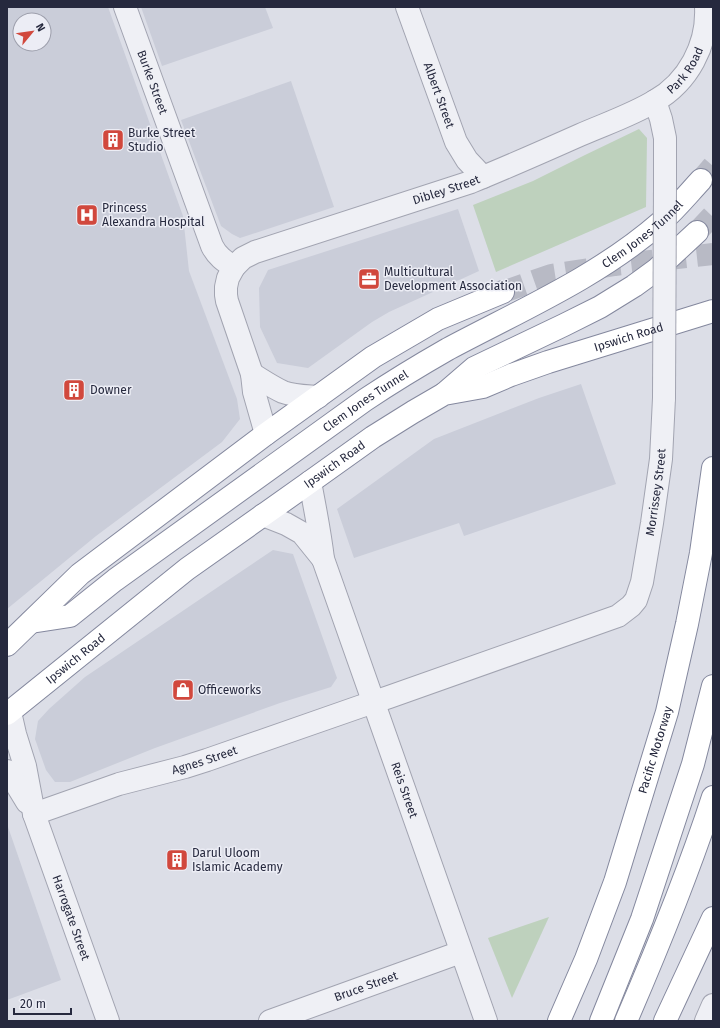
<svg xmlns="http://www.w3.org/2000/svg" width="720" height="1028" viewBox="0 0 720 1028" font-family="'Fira Sans',sans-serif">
<rect width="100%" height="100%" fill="#dcdee7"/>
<g fill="#cacdd9" fill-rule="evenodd">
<path d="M 7,7 L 108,7 L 183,216 L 189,271 L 237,399 L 240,419 L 222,442 L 96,536 L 7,609 ZM 20,20 L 44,20 L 44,44 L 20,44 Z"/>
<polygon points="141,7 265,7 273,28 162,66"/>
<polygon points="291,81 334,207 240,238 232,234 221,226 181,120"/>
<polygon points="458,209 479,271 389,312 372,322 308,368 277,363 260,327 259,288 268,270"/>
<polygon points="581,384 616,484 464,536 459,523 354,558 337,509 434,439 539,398"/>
<polygon points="273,550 293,554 337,678 331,687 280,703 155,748 70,782 55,782 46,770 35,739 38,721 49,709 85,677 221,585"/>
<polygon points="7,824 61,980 7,1000"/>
</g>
<g fill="#bed1bd">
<polygon points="639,129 647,138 646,207 496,272 473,205 533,181 585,155"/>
<polygon points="549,917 512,998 488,938"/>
</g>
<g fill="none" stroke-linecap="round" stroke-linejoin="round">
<g stroke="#b8bac5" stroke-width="22" stroke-dasharray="22 11" stroke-linecap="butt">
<polyline points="701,180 713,166"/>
<polyline points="697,232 713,215"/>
<polyline points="503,292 551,275 615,265 713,254"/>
</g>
<g stroke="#a2a4b1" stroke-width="24">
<g id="minor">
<path id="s1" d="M 125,7 L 212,246 C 217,256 224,261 234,267"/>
<path id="s2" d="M 407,7 L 456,142 L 467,160 L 483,177"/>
<polyline points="655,101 661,119 665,138 665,186"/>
<path d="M 252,374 C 262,380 272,387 283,392 C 294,396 306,396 318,397"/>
<path id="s3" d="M 266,434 L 254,392 L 252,374 L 227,301 L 226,295 L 226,287 L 228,278 L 234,267 L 243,258 L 255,252 L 471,182 C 508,167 544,151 580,135 C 605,124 632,115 655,101 C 688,82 708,45 706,7"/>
<path id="s4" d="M 310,482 C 315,508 320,533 323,559 L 486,1021"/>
<polyline points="263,515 286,524 302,533 323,559"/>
<path id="s5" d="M 10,712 L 15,734 L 25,766 L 34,814 L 108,1021"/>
<polyline points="7,771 10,774 27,802"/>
<path id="s6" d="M 34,814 L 119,784 L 185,767 L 207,760 L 359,707 L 389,697 L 618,616 L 631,606 L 636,600 L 642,582 L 652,523 L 661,459 L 664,398"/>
<path id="s7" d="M 270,1021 L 461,952"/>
<polyline points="706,1021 713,1005"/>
</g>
</g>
<g stroke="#84889e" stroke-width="24">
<g id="highway">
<polyline points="445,393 474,368 564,325 600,307 634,286 656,270 697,232"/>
<path id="s8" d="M 31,622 L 70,616 L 115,580 L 365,400 C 392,382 420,365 448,349 C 521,310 598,277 661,222 C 676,209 688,194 701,180"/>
<polyline points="7,645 80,574 266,434 373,357 438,319 503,292"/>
<path id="s9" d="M 7,714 L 187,569 L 310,482 L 373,437 L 413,412 L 444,394 L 483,387 L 511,375 L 548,362 L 713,311"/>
<path id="s10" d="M 559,1021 L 586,959 L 615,882 L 667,712 L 687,624 L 701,553 L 713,468"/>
<polyline points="601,1021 642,919 693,764 713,686"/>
<path d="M 626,1021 C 658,947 688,874 713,797"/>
<polyline points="665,1021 713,918"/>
</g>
</g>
<use href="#minor" stroke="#eff0f5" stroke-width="22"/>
<use href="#highway" stroke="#fff" stroke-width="22"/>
<g stroke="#a2a4b1" stroke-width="24" stroke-linecap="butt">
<polyline id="minor-bridge" points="664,398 665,186"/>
</g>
<use href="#minor-bridge" stroke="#eff0f5" stroke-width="22"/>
</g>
<defs>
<g id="building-square" transform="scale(1.15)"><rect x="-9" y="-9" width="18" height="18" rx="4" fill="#d1483d" stroke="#ecedf5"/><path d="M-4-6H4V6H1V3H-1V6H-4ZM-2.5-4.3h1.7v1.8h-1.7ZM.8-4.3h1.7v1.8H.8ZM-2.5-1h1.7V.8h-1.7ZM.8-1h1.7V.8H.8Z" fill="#fff"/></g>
<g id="hospital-square" transform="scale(1.15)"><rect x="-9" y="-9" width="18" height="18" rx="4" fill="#d1483d" stroke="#ecedf5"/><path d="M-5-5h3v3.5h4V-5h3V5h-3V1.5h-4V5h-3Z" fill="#fff"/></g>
<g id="office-square" transform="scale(1.15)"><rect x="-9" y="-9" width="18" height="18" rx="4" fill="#d1483d" stroke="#ecedf5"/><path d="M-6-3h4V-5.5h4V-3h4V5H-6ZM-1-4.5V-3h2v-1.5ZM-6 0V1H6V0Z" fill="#fff"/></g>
<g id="shop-square" transform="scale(1.15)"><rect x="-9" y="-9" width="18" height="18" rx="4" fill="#d1483d" stroke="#ecedf5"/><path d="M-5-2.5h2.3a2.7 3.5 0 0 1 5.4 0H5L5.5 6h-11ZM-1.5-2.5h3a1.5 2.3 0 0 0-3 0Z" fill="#fff"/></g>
</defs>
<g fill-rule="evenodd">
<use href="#building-square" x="113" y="140"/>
<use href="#hospital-square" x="87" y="215"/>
<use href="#office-square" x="369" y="279"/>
<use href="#building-square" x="74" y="390"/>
<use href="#shop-square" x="183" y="690"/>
<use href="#building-square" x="177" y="860"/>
</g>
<g text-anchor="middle" stroke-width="3" stroke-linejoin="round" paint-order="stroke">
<g font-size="12" fill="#26293e" stroke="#ecedf5">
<text dy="4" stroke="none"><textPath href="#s3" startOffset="673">Park Road</textPath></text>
<text dy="4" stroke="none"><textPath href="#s1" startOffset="80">Burke Street</textPath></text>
<text dy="4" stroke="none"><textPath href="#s2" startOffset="94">Albert Street</textPath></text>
<text dy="4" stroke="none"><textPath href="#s3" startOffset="402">Dibley Street</textPath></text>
<text dy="4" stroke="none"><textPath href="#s8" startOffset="729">Clem Jones Tunnel</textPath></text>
<text dy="4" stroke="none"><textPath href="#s9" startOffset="736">Ipswich Road</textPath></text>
<text dy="4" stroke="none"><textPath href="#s8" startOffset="405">Clem Jones Tunnel</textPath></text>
<text dy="4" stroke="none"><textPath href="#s9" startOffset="412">Ipswich Road</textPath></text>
<text dy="4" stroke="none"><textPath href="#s6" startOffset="751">Morrissey Street</textPath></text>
<text dy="4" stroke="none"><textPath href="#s9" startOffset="88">Ipswich Road</textPath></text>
<text dy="4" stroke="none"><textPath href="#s10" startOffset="288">Pacific Motorway</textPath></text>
<text dy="4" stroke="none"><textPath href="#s6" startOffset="179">Agnes Street</textPath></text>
<text dy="4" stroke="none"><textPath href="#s4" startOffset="323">Reis Street</textPath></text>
<text dy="4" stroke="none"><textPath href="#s5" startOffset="215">Harrogate Street</textPath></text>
<text dy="4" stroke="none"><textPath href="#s7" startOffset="102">Bruce Street</textPath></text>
</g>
<g font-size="12" fill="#26293e" stroke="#ecedf5" text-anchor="start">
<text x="128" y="137">Burke Street<tspan x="128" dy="14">Studio</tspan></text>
<text x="102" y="212">Princess<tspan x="102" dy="14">Alexandra Hospital</tspan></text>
<text x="384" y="276">Multicultural<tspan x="384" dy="14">Development Association</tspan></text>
<text x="90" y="394">Downer</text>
<text x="198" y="694">Officeworks</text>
<text x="192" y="857">Darul Uloom<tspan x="192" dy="14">Islamic Academy</tspan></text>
</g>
</g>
<rect width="720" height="1028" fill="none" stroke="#26293e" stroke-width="16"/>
<g transform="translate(32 32) rotate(61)"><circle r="19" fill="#ecedf5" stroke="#9d9fac"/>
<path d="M0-3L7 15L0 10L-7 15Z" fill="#d1483d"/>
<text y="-6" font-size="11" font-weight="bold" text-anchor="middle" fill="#26293e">N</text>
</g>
<path d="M14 1008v6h57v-6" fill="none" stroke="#26293e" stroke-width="2"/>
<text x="20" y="1008" font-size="12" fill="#26293e" stroke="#ecedf5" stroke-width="3" paint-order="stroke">20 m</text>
</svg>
